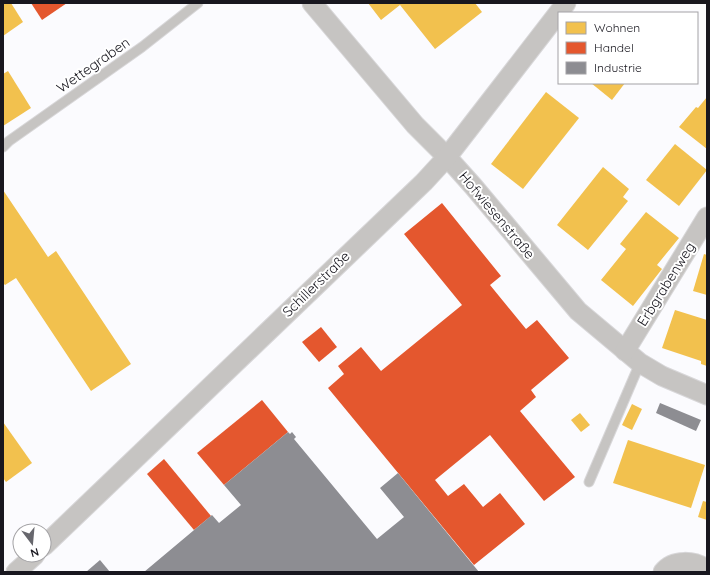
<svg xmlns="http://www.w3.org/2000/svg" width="710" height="575" viewBox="0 0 710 575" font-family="Quicksand,sans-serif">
<rect width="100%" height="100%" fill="#fbfbfe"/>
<g fill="#f2c14e">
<polygon points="3,3 11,3 23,22 3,36"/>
<polygon points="368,3 475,3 482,12 435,49 400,5 381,20"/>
<polygon points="8,71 31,108 3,126 3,74"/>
<polygon points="591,83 625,83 612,100"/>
<polygon points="546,92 579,118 523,189 491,164"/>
<polygon points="707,97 707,149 679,127 696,107 698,108"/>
<polygon points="675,144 707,170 679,206 646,180"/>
<polygon points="603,167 629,189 623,197 628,201 588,250 557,225"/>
<polygon points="3,190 48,257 56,251 131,364 91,391 16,278 5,285 3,283"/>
<polygon points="646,212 679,238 657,265 662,269 633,306 601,280 626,249 620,244"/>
<polygon points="704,254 707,255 707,295 693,291"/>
<polygon points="675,310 707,320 707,366 701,364 701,361 662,348"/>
<polygon points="632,404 642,409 632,430 622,425"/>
<polygon points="580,413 590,425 581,432 571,420"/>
<polygon points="3,422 32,463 6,482 3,478"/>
<polygon points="628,440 705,465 691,508 613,483"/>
<polygon points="703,501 707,502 707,520 698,517"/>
</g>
<g fill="#e4572e">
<polygon points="31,3 67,3 42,20"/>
<polygon points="442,203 501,276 490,285 526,329 537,320 569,358 531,390 536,397 520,411 575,477 544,501 490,435 435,480 448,496 464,484 483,507 500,493 525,524 474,565 328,388 344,374 338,366 361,347 381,371 462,305 404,234"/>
<polygon points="321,327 337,347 319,362 302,342"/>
<polygon points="262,400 288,432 224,485 197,453"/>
<polygon points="164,459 211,516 194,530 147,474"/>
</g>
<g fill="#8d8d92">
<polygon points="660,403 701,420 696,431 656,413"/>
<polygon points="288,432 290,434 292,432 296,437 294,439 377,539 404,517 380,488 398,473 479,572 144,572 212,515 219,523 241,505 224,485"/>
<polygon points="100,560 110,572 86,572"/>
</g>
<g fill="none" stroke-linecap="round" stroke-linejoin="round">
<g stroke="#d8d7d9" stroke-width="11">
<g id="service">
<polyline points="3,147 9,141 142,47 198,3"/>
<polyline points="589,482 640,363"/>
</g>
</g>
<g stroke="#d8d7d9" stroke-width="21">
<g id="minor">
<polyline points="312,3 415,125 447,157 473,186 578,311 640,363 662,376 707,395"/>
<polyline points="625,351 707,217"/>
<polyline points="44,546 424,182 447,157 566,3"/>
<polyline points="16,572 35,555"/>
<path d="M 663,572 C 673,559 695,560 707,570"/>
</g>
</g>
<use href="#service" stroke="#c6c4c2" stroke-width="9"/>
<use href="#minor" stroke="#c6c4c2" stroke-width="19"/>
</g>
<g text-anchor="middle" stroke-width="4" stroke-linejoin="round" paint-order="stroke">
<g font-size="14" fill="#18171f" stroke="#fff">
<text transform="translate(93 65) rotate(-35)" y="5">Wettegraben</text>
<text transform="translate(497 215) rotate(50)" y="5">Hofwiesenstraße</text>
<text transform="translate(316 284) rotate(-44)" y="5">Schillerstraße</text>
<text transform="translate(666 284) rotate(-58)" y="5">Erbgrabenweg</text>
</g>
</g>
<rect width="710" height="575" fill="none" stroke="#18171f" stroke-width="8"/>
<rect x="558" y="12" width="140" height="72" fill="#ffffff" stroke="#a3a2a5"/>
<rect x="566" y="22" width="20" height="12" fill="#f2c14e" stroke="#a3a2a5"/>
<text x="594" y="32" font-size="12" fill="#18171f">Wohnen</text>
<rect x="566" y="42" width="20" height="12" fill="#e4572e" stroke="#a3a2a5"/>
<text x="594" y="52" font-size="12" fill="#18171f">Handel</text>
<rect x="566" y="62" width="20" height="12" fill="#8d8d92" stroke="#a3a2a5"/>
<text x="594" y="72" font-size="12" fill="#18171f">Industrie</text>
<g transform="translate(32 543) rotate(164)"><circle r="19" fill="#ffffff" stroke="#a3a2a5"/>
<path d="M0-3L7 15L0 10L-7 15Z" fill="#67676d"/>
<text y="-6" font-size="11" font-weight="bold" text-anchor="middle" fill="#18171f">N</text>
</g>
</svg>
